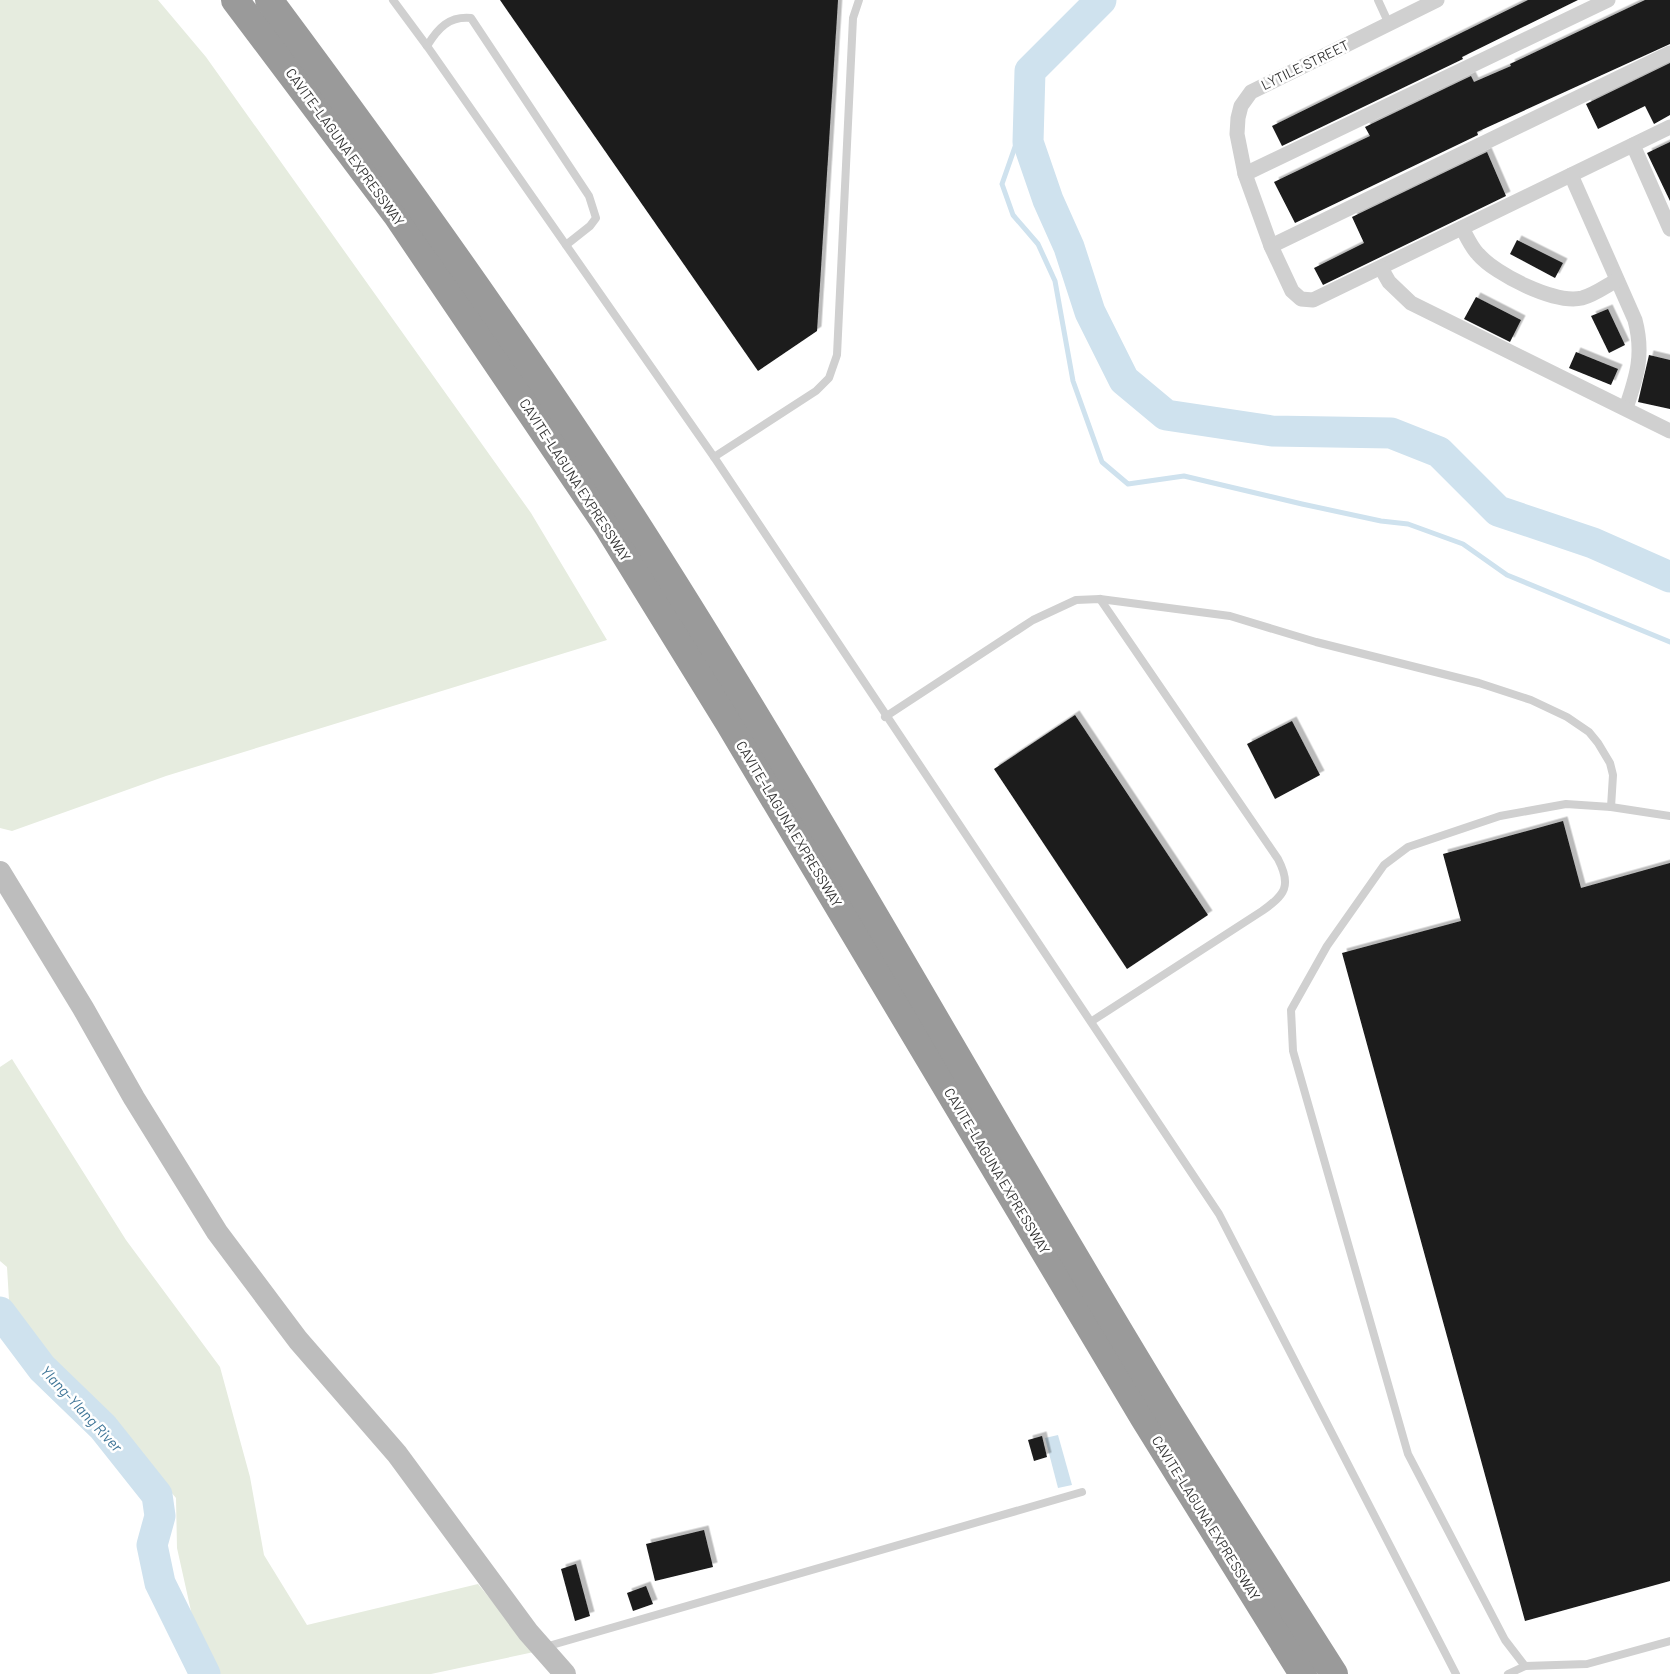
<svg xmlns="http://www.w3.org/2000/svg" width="1670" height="1674" viewBox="0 0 1670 1674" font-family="Barlow,sans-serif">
<defs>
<filter id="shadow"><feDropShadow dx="4.5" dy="-4.5" stdDeviation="0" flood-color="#0004"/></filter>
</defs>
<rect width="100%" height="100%" fill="#fff"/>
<g fill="#e6ecdf">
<polygon points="0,0 158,0 206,57 531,513 607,640 166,776 12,831 0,828"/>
<polygon points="12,1059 126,1240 220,1367 250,1477 264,1555 307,1625 478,1584 534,1652 431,1674 216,1674 201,1656 177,1548 176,1498 109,1418 56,1364 25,1328 9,1300 7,1267 0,1261 0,1067"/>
</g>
<polygon fill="#cfe2ee" points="1058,1435 1072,1485 1058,1488 1045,1438"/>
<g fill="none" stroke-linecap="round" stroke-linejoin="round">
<polyline stroke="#cfe2ee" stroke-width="5" points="1029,107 1002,184 1013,215 1038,244 1055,281 1073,381 1102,462 1128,484 1184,476 1302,504 1381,521 1408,524 1463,544 1507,575 1670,642"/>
<g stroke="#cfe2ee" stroke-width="31">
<polyline points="1101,0 1030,71 1028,142 1048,200 1069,247 1090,312 1124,380 1166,415 1272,431 1391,433 1439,452 1498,511 1593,543 1670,577"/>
<polyline points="0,1312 42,1368 103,1427 157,1495 160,1516 152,1545 160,1583 205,1674"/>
</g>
</g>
<g fill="#1a1a1a" filter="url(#shadow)">
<polygon points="500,0 838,0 817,331 758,371"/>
<polygon points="1528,0 1578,0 1462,57 1463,59 1282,146 1272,126"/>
<polygon points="1645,0 1670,0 1670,44 1477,132 1478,135 1295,223 1274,182 1370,136 1365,127 1471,76 1474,82 1511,66 1510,64"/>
<polygon points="1670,63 1670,115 1654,124 1645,106 1598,129 1586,104"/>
<polygon points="1670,142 1670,201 1647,153"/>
<polygon points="1487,152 1506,196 1323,285 1314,268 1364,243 1352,217"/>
<polygon points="1517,240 1563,263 1555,278 1510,254"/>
<polygon points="1476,297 1521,320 1510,342 1464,319"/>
<polygon points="1608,309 1625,345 1609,353 1591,316"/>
<polygon points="1576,352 1618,369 1611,385 1569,368"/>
<polygon points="1649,355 1670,360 1670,409 1638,402"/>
<polygon points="1075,715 1208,915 1127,969 994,769"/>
<polygon points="1292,721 1320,775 1275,799 1247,744"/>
<polygon points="1563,821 1581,888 1670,863 1670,1581 1525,1621 1342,953 1461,921 1443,854"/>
<polygon points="1042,1436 1047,1457 1034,1461 1028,1440"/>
<polygon points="704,1530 713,1567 655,1581 646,1544"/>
<polygon points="576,1564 590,1616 575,1621 561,1569"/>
<polygon points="646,1586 653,1604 633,1611 627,1593"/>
</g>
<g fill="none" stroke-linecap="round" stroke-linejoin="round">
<g stroke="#d0d0d0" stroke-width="8">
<polyline points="393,0 427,46 714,457 1219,1214 1456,1674"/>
<polyline points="1378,0 1389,24"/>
<path d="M 427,46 C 438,28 449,16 471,18 L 589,196 L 596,218 L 590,226 L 566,245"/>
<polyline points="714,457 816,391 829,378 837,355 853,18 859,0"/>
<polyline points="885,717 1033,620 1076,600 1100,599 1230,616 1316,642 1479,683 1531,700 1567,717 1589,732 1598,743 1610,763 1613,775 1611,807"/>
<path d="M 1092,1021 L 1262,911 C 1285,895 1292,886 1278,859 L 1100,599"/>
<polyline points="545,1647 1082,1492"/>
<polyline points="1525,1666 1505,1640 1408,1454 1293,1051 1291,1010 1327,946 1384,865 1408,847 1500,816 1566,804 1611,807 1670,816"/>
<polyline points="1508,1674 1525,1666 1587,1664 1670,1641"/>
</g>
<g stroke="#d0d0d0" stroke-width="15">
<polyline points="1437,0 1251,92 1241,106 1238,118 1237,134 1245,174 1271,246 1292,291 1301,299 1313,300 1670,127"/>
<polyline points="1633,145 1670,229"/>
<polyline points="1245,174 1608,0"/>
<path d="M 1571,175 L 1635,320 C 1644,354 1637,376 1626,408"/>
<path d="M 1462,228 C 1467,237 1471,247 1478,254 C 1496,275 1555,304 1582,298 C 1594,295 1606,286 1617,280"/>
<polyline points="1271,246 1670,53"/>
<polyline points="1381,268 1389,282 1411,303 1670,431"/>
</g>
<polyline stroke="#bdbdbd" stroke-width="22" points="0,872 83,1008 134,1098 217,1232 298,1340 397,1454 528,1632 565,1674"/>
<g stroke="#9a9a9a" stroke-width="28">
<polyline points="235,0 396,214 608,527 729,723 1144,1418 1303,1674"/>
<path d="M 269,0 C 394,168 516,338 630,514 C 817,805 983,1109 1163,1404 C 1219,1495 1277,1584 1334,1674"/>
</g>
</g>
<g text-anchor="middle" stroke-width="5" stroke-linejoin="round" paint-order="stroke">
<g font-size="14" fill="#333" stroke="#fff">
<text transform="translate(1305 65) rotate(-26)" y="5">LYTILE STREET</text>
<text transform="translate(345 147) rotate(54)" y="5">CAVITE–LAGUNA EXPRESSWAY</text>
<text transform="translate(575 480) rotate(57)" y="5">CAVITE–LAGUNA EXPRESSWAY</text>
<text transform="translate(789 824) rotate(59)" y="5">CAVITE–LAGUNA EXPRESSWAY</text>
<text transform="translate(997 1171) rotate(59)" y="5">CAVITE–LAGUNA EXPRESSWAY</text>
<text transform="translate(1206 1518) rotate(58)" y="5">CAVITE–LAGUNA EXPRESSWAY</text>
</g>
<g font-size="15" font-style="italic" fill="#3f7597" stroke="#fff">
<text transform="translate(81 1409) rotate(47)" y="5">Ylang-Ylang River</text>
</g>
</g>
</svg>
